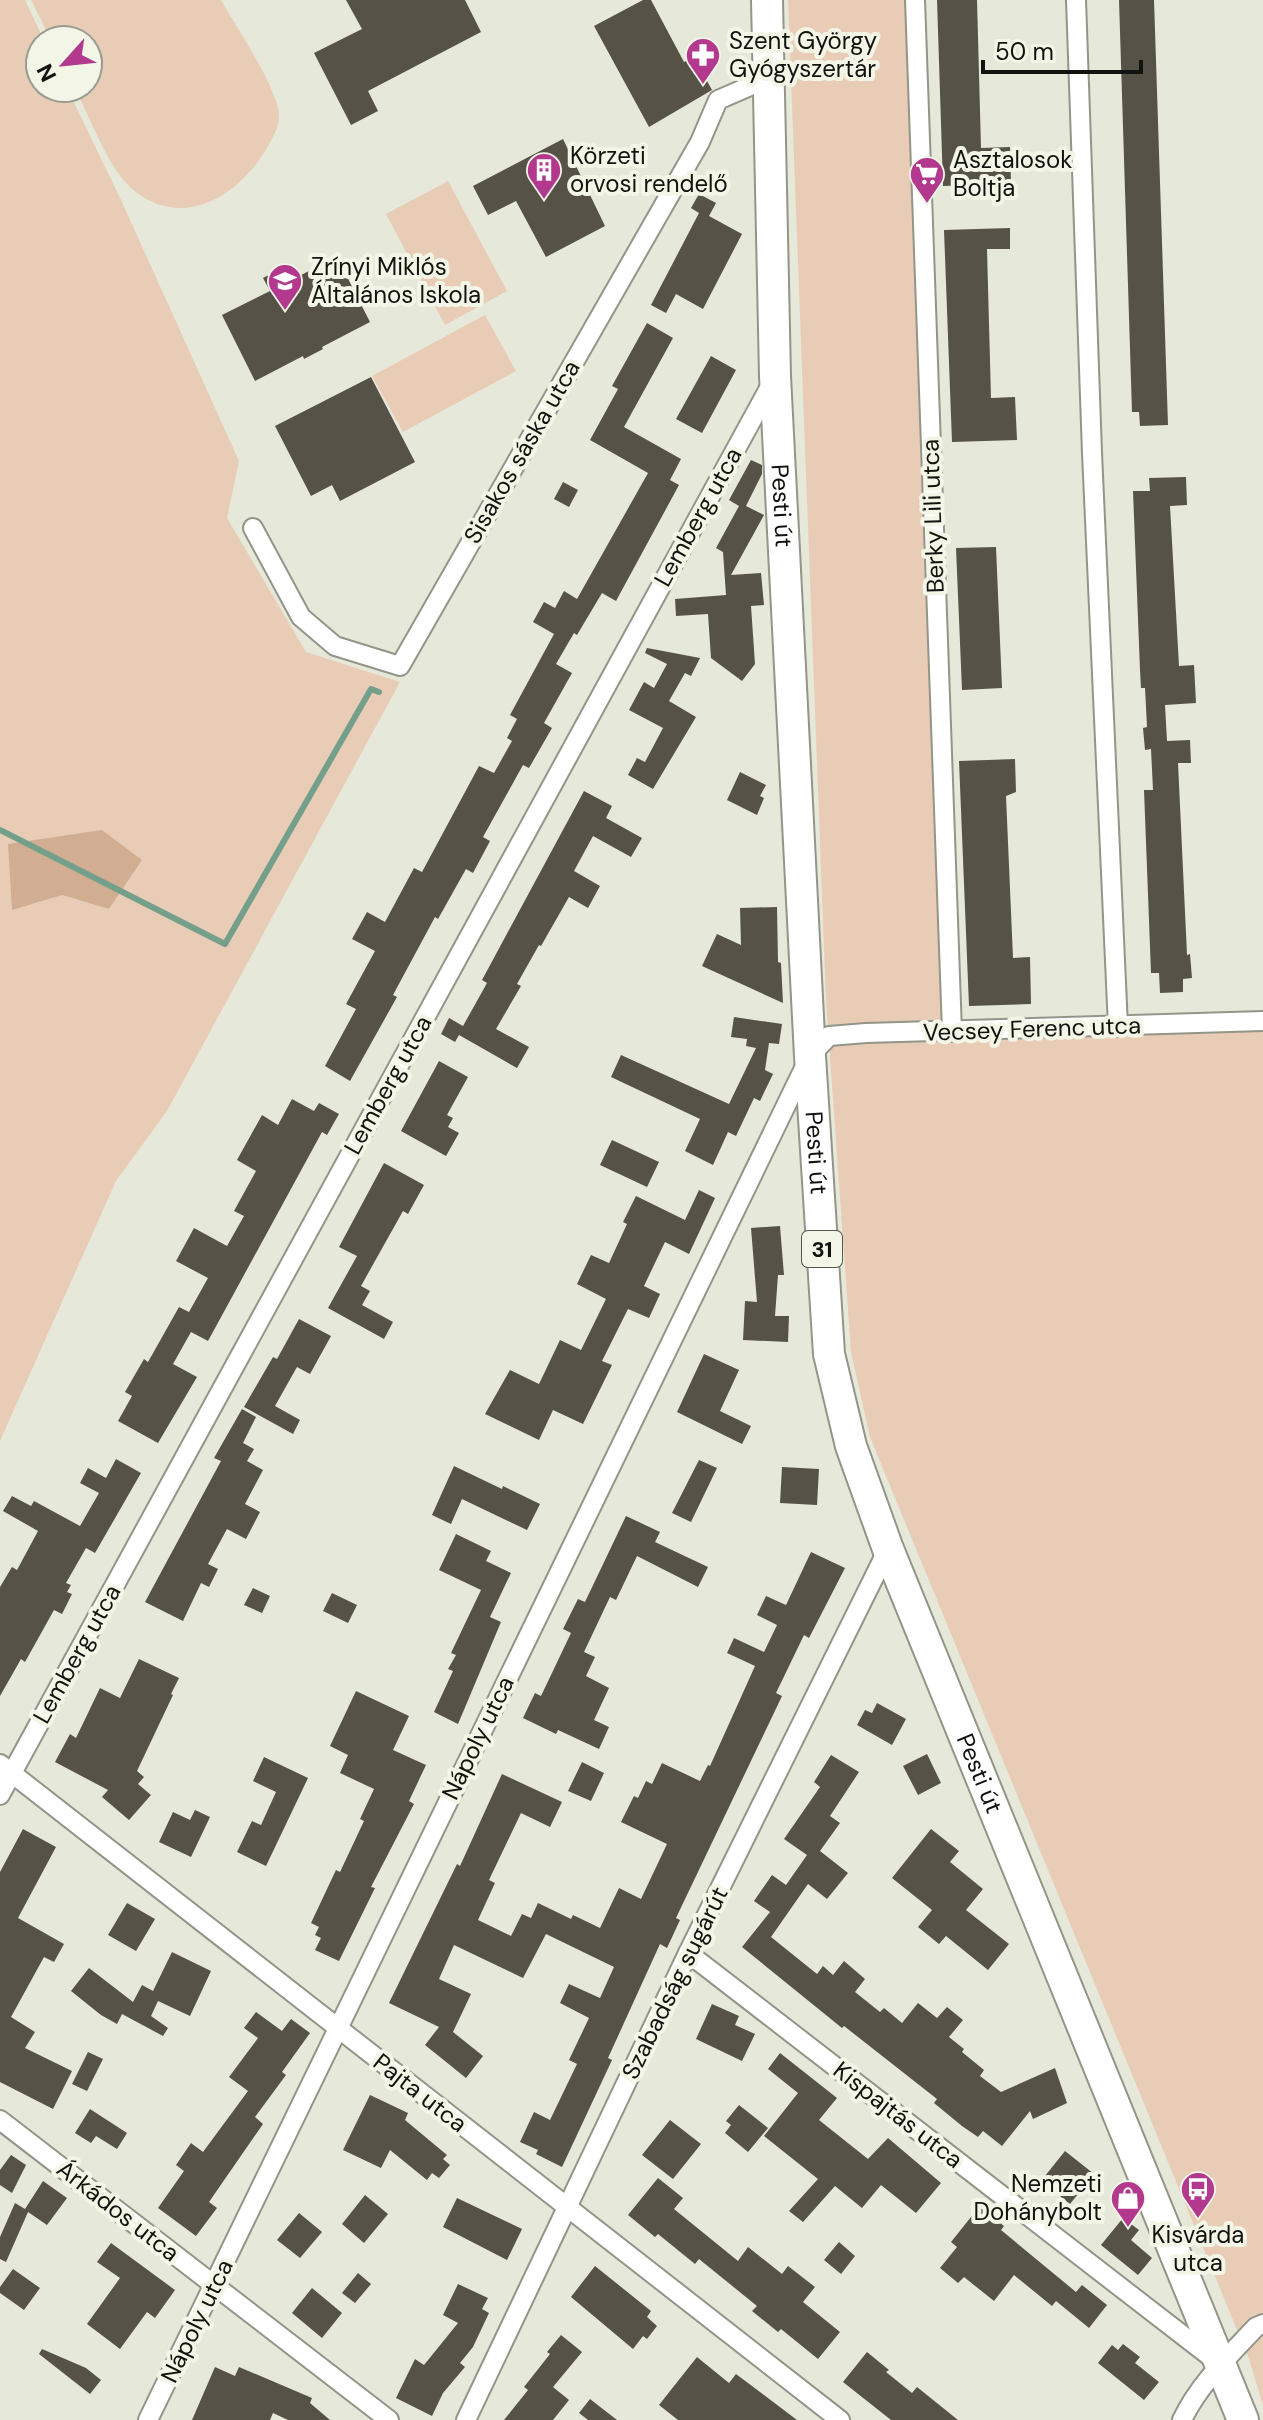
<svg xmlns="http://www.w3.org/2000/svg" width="1263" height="2420" viewBox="0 0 1263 2420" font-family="'DM Sans',sans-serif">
<rect width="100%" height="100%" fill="#e6e8da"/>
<g fill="#e8ccb6" fill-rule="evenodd">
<path d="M 0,0 L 25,0 L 44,40 L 40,40 L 40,88 L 67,88 L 121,200 L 239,461 L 227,518 L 306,652 L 400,682 L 167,1111 L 116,1181 L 0,1441 ZM 142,860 L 109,909 L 62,895 Z"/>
<path d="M 31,0 L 221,0 C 238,30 270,76 278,108 C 282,123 274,135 267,148 C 240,194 186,230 136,192 C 109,172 91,119 75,88 L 88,88 L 88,40 L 51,40 Z"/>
<polygon points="788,0 915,0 952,1032 1263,1021 1263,2405 1249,2359 870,1437 851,1352 826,1000"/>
<polygon points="448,181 507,291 445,325 386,214"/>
<polygon points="485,315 516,371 403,432 372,376"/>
</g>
<polygon fill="#d1ae92" points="102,830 142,860 109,909 62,895 12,910 8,844"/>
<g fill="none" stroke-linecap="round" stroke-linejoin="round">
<polyline stroke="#739f8b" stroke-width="6" points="0,830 225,944 371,689 379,692"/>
</g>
<g fill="#565247">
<polygon points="346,0 465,0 481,32 368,91 378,111 351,125 314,53 362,29"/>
<polygon points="643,0 651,0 684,62 694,57 712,90 649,127 594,26"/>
<polygon points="937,0 977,0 981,148 1010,147 1011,184 943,186"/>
<polygon points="1119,0 1154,0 1168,425 1140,426 1139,412 1132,412"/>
<polygon points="563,139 605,226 546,257 516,201 488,215 473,186"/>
<polygon points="699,194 716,203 709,216 742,234 703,309 676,294 666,313 651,305 699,213 691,208"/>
<polygon points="1010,228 1010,249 987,249 991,398 1015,397 1017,440 952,442 944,230"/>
<polygon points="337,257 370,322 322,347 323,349 304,359 303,356 255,381 222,315 270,291 263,278 282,268 289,281"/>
<polygon points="647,323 673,338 624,427 681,459 670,480 679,485 616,601 602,593 577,635 574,633 556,664 572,673 544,723 552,728 529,768 523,765 483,837 490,841 473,873 466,869 438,919 435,917 393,995 397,997 350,1081 325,1066 356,1009 346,1004 375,951 352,939 367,912 385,922 414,868 422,872 479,766 494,773 512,741 507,738 517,719 510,715 554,634 533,622 544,602 555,608 564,591 577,599 648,473 590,440 618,389 612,386"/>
<polygon points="711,356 736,370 702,433 676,419"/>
<polygon points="371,377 415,462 340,501 332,485 311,496 275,426"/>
<polygon points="751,460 762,465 762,474 746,506 764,515 731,575 761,573 764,605 751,606 755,664 742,681 711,658 708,614 676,616 675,599 726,595 723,552 716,548 739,506 729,500"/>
<polygon points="1186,477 1187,505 1170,506 1179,666 1194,665 1196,703 1165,705 1167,741 1190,740 1191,763 1178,763 1187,955 1190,954 1192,978 1183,979 1183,992 1160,993 1159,973 1151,973 1144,790 1153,790 1151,749 1145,750 1143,728 1147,727 1145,688 1141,688 1140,670 1133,491 1150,491 1149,478"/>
<polygon points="563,482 578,490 569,507 554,499"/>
<polygon points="996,547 1002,688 962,690 956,548"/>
<polygon points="647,648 700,658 691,676 685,673 669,701 696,717 653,789 628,775 637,758 645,762 663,728 629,710 644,682 654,688 667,664 645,653"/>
<polygon points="1015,759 1016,792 1006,796 1013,958 1030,957 1031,1004 969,1006 959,761"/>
<polygon points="740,772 766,785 760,796 764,798 757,815 727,800"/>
<polygon points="584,791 612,806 606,818 642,838 631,857 593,836 574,871 600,886 588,908 569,897 541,946 539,945 517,984 521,986 496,1029 529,1047 517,1068 459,1035 455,1042 441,1034 449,1018 463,1026 487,983 482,980"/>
<polygon points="777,907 778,962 781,963 783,1003 702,966 717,934 741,945 740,908"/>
<polygon points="734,1017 782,1024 779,1044 769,1043 765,1070 773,1074 760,1101 754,1098 736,1136 728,1132 713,1165 685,1151 700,1119 611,1077 621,1055 729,1104 756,1048 746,1046 747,1039 731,1037"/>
<polygon points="439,1061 468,1077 447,1115 453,1118 448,1127 459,1133 446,1156 401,1131"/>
<polygon points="292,1099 314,1111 319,1103 339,1114 327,1135 322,1132 208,1341 191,1332 173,1364 197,1377 158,1443 118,1421 132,1396 125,1392 144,1359 148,1362 179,1307 189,1312 208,1278 176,1261 194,1228 227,1246 244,1216 234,1211 256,1171 237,1160 262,1115 278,1125"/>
<polygon points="612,1140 659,1162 647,1187 600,1165"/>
<polygon points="384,1163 424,1185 408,1214 403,1211 361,1286 370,1291 362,1305 393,1322 384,1339 328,1308 357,1256 339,1247"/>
<polygon points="699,1190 715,1198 689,1254 665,1242 644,1286 660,1294 649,1318 628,1309 602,1361 612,1365 583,1424 553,1410 539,1440 485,1414 510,1370 539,1384 560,1340 581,1350 606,1299 577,1284 591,1255 609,1263 627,1224 623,1222 636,1196 685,1220"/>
<polygon points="780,1226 784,1275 778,1275 775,1316 789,1316 788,1342 743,1340 745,1301 757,1302 751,1228"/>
<polygon points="299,1319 331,1336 310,1374 297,1367 275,1406 300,1420 293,1434 244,1407 273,1357 277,1359"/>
<polygon points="704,1354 739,1370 720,1411 751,1426 742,1444 677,1412"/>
<polygon points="242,1409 256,1417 243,1443 254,1449 247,1461 263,1470 245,1504 260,1512 246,1539 227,1529 208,1564 218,1569 209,1587 201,1583 183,1621 145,1602 221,1461 214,1458"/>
<polygon points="116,1459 141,1473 95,1553 86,1548 66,1583 71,1585 67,1592 72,1594 62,1614 54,1610 25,1662 21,1659 0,1696 0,1587 12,1567 17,1570 38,1531 3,1511 12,1496 31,1506 34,1501 80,1526 99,1493 80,1483 88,1468 106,1478"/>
<polygon points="699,1460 717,1468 691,1522 672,1513"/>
<polygon points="454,1466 502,1489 503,1486 540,1504 527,1530 462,1499 451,1524 432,1515"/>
<polygon points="782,1467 819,1469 817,1505 780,1503"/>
<polygon points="626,1516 660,1532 655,1542 708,1567 698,1587 637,1556 616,1600 610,1597 584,1652 595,1657 586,1676 609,1688 594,1720 609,1727 599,1749 558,1730 556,1734 523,1718 535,1693 541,1696 571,1633 563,1629 578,1599 585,1602"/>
<polygon points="456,1534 491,1551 486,1561 511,1573 490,1617 501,1622 458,1724 434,1712 453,1671 448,1669 456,1655 451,1653 481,1590 439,1570"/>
<polygon points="811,1552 845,1568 809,1638 804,1635 776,1693 782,1696 676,1918 680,1920 667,1948 660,1944 608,2058 612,2060 562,2167 536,2154 538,2150 520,2142 534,2112 550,2120 577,2064 569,2060 589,2018 560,2003 569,1984 600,1998 614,1967 546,1934 523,1978 454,1945 439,1979 471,1994 453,2032 483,2056 466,2078 425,2045 439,2027 389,2003 457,1864 460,1866 502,1774 562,1802 550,1827 521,1813 489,1880 495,1883 478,1920 511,1936 522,1914 531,1918 538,1903 571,1919 573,1915 600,1928 619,1888 641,1899 667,1844 621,1822 634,1796 638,1798 646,1781 652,1784 662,1763 700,1781 708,1765 710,1766 755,1666 727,1653 734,1638 764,1652 777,1625 757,1615 766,1596 786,1605"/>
<polygon points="253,1588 270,1596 262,1613 244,1605"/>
<polygon points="332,1593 357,1605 348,1623 323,1611"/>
<polygon points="139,1659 179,1678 171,1694 173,1695 137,1771 144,1777 138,1784 151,1795 129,1820 102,1797 108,1790 55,1762 70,1734 76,1738 100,1688 120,1698"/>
<polygon points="356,1691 409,1716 393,1750 426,1765 409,1801 414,1804 371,1887 375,1888 339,1961 315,1950 321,1938 315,1935 319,1927 311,1923 336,1870 340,1872 364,1821 360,1819 374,1789 340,1773 348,1755 330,1746"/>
<polygon points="877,1703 906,1719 892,1745 857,1725 865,1710 872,1713"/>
<polygon points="927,1754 941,1783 918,1795 903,1766"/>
<polygon points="831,1755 859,1772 830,1816 840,1823 820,1851 848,1873 827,1899 808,1884 771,1937 817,1974 823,1966 833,1975 844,1961 865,1979 855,1992 880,2012 884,2008 902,2023 918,2003 937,2018 947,2007 963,2020 949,2037 964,2049 962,2052 984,2070 980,2076 1001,2092 1055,2068 1067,2103 1033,2119 1030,2111 1002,2146 983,2131 978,2137 962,2126 934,2103 937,2099 844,2026 842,2028 742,1947 770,1912 754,1901 772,1875 786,1885 807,1855 784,1839 820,1787 814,1782"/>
<polygon points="264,1757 308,1778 266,1866 237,1852 252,1821 261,1825 276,1792 253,1781"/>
<polygon points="582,1762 604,1773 591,1801 568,1791"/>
<polygon points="195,1810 210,1817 191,1857 159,1842 173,1812 190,1820"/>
<polygon points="23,1829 56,1847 18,1918 64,1944 54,1962 44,1957 11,2017 35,2032 25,2048 72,2071 53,2109 0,2082 0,1872"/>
<polygon points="931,1829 959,1851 950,1862 983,1889 966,1910 1009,1944 988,1970 946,1936 939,1944 918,1927 932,1910 892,1878"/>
<polygon points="127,1903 155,1919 136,1951 108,1935"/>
<polygon points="172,1952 211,1971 190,2016 158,2001 151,2016 168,2028 163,2036 122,2014 117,2024 101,2015 71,1991 89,1968 133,2002 142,1985 153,1991"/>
<polygon points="712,2004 739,2016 735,2025 755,2034 742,2061 696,2039"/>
<polygon points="256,2012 282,2031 291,2019 310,2033 282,2072 286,2075 255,2117 263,2124 209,2202 217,2208 196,2236 158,2208 184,2171 176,2165 191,2143 203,2152 248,2091 229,2077 258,2038 244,2028"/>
<polygon points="88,2052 103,2059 87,2091 72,2084"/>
<polygon points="780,2053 837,2098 819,2120 868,2159 888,2138 941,2183 916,2213 881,2185 862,2208 835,2186 803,2222 789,2211 818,2179 764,2136 798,2093 768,2069"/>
<polygon points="370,2095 408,2113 405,2120 447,2155 443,2159 450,2165 439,2178 432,2173 427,2180 390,2150 381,2168 343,2150"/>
<polygon points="739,2105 768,2128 748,2152 725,2133 731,2125 726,2121"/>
<polygon points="90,2109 127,2133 117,2149 96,2136 91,2143 75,2133"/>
<polygon points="670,2120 701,2144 673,2179 642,2155"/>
<polygon points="1065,2151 1094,2174 1070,2204 1041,2181"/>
<polygon points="11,2155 26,2165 12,2193 0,2185 0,2170"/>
<polygon points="658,2178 683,2198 674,2209 738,2261 748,2247 782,2274 788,2266 815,2287 803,2302 840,2332 818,2359 781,2329 778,2332 752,2311 757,2306 699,2259 695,2264 658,2234 655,2237 628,2215"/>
<polygon points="43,2181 67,2198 47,2225 28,2212 6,2262 0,2259 0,2237 15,2203 25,2209"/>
<polygon points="365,2195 388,2214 364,2243 342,2224"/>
<polygon points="457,2198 522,2229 507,2260 443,2227"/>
<polygon points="979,2207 1004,2226 1001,2230 1076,2292 1082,2285 1107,2305 1089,2328 1056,2301 1052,2306 1014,2275 994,2301 964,2277 958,2283 940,2268 957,2247 951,2242"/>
<polygon points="299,2213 322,2232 300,2258 277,2240"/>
<polygon points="1123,2218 1139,2230 1131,2240 1152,2258 1138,2275 1101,2245"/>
<polygon points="839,2242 855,2256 841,2274 824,2260"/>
<polygon points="111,2243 175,2290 155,2318 147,2312 120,2349 87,2324 120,2278 97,2262"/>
<polygon points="595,2266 651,2311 647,2317 657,2326 647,2339 643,2336 633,2349 571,2297"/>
<polygon points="13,2269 40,2288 24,2310 0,2293 0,2287"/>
<polygon points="358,2273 371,2284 355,2303 342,2293"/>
<polygon points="458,2284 488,2298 482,2309 489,2313 473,2347 460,2363 465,2367 443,2393 432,2416 396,2398 415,2359 424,2365 458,2323 443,2315"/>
<polygon points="312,2288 342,2313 322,2338 292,2313"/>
<polygon points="561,2335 582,2352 553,2387 569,2400 553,2420 504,2420 528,2390 524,2387 550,2354 547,2352"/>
<polygon points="1123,2344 1140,2357 1135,2363 1159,2382 1144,2400 1098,2363 1112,2345 1118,2350"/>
<polygon points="42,2349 86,2368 101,2380 90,2394 39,2354"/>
<polygon points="867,2352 889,2370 886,2372 912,2393 917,2387 958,2420 891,2420 843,2382"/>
<polygon points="697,2357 729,2383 736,2374 797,2420 678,2420 659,2405"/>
<polygon points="215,2367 235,2376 239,2367 312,2398 310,2403 330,2420 288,2420 273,2413 270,2420 192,2420"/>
<polygon points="590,2399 617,2420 588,2420 579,2413"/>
</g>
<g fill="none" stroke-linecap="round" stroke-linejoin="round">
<g stroke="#939588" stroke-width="22">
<g id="minor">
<polyline points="915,0 952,1032"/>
<polyline points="1076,0 1092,453 1118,1027"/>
<polyline points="253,528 301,617 335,646 400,666 700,142 718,100 771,77"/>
<polyline points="0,1764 840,2420"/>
<polyline points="0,1795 772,383"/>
<polyline points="688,1953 1216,2361"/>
<polyline points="0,2120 389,2420"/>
<polyline points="148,2420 810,1056 829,1036 866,1033 1263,1021"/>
<polyline points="466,2420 688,1953 888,1549"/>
<path d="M 1182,2420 C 1199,2384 1229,2356 1256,2327 L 1263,2324"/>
</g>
</g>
<g stroke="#939588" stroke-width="34">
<g id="primary">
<path id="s1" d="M 767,0 L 775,376 L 810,1056 L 829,1354 L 851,1446 L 888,1549 L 1243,2420"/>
</g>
</g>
<use href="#minor" stroke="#fff" stroke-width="18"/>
<use href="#primary" stroke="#fff" stroke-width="30"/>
</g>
<defs>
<g id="pharmacy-pin" transform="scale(1.8)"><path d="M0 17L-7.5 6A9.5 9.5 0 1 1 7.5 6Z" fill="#b2398e" stroke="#f3f5e7"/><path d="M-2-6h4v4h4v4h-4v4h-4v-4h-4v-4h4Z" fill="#fff"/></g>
<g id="building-pin" transform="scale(1.8)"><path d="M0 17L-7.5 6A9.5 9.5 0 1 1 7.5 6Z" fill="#b2398e" stroke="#f3f5e7"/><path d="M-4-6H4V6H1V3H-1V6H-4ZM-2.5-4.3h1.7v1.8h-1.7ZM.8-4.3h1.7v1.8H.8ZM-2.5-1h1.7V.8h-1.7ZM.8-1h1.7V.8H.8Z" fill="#fff"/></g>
<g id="supermarket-pin" transform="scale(1.8)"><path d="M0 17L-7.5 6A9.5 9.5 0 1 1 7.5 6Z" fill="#b2398e" stroke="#f3f5e7"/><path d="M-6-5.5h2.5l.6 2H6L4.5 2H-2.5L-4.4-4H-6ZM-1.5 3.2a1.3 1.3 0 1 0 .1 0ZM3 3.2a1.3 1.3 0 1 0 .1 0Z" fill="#fff"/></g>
<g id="school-pin" transform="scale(1.8)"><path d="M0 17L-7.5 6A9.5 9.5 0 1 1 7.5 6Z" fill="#b2398e" stroke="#f3f5e7"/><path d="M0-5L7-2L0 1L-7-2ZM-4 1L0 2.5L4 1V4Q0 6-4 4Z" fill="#fff"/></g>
<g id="bus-pin" transform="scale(1.8)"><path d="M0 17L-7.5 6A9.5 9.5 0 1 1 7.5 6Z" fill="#b2398e" stroke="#f3f5e7"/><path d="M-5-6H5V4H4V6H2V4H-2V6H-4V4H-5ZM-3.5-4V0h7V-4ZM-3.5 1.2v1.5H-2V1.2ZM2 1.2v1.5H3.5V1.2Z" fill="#fff"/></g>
<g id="shop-pin" transform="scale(1.8)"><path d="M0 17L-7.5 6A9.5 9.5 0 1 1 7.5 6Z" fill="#b2398e" stroke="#f3f5e7"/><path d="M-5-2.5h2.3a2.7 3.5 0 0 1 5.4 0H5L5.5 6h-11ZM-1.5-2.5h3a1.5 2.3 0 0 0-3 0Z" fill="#fff"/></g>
</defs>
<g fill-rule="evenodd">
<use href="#pharmacy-pin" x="703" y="55"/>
<use href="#building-pin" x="544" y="170"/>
<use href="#supermarket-pin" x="927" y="174"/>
<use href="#school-pin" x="285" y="281"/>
<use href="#bus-pin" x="1198" y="2189"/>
<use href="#shop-pin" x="1128" y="2198"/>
</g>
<g text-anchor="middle" stroke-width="8" stroke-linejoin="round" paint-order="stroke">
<rect fill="#f3f5e7" stroke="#56574f" stroke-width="2" x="802" y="1231" width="40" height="36" rx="6"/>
<g font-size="22" font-weight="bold" fill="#12130e">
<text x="822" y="1257">31</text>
</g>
<g font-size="24" fill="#12130e" stroke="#f3f5e7" text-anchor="start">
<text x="729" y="49">Szent György<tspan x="729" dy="28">Gyógyszertár</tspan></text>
<text x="570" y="164">Körzeti<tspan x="570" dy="28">orvosi rendelő</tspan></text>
<text x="953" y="168">Asztalosok<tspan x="953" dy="28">Boltja</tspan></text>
<text x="311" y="275">Zrínyi Miklós<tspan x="311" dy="28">Általános Iskola</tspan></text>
<text x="1102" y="2192" text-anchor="end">Nemzeti<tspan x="1102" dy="28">Dohánybolt</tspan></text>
<text x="1198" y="2243" text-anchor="middle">Kisvárda<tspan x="1198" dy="28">utca</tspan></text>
</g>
<g font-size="24" fill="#12130e" stroke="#f3f5e7">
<text transform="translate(522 452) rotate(-60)" y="8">Sisakos sáska utca</text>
<text dy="8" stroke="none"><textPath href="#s1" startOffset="506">Pesti út</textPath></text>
<text transform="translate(933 516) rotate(-92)" y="8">Berky Lili utca</text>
<text transform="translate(698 517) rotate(-61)" y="8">Lemberg utca</text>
<text transform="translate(1032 1029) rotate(-2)" y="8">Vecsey Ferenc utca</text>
<text transform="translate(388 1085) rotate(-61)" y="8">Lemberg utca</text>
<text dy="8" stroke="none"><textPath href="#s1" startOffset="1154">Pesti út</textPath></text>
<text transform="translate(77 1654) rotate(-61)" y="8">Lemberg utca</text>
<text transform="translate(478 1738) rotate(-64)" y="8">Nápoly utca</text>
<text dy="8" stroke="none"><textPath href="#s1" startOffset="1802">Pesti út</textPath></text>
<text transform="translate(675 1983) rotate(-64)" y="8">Szabadság sugárút</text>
<text transform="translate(420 2093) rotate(38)" y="8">Pajta utca</text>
<text transform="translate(898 2115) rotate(38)" y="8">Kispajtás utca</text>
<text transform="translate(118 2211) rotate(38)" y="8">Árkádos utca</text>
<text transform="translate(197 2321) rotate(-64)" y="8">Nápoly utca</text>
</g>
</g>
<g transform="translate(64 64) rotate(243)"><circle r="38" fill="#f3f5e7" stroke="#999b90" stroke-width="2"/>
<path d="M0-6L14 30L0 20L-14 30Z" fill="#b2398e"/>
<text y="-12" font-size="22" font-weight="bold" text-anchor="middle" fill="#12130e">N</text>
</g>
<path d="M983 60v12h158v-12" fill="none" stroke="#12130e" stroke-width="4"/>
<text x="995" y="60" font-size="24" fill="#12130e" stroke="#f3f5e7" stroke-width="6" paint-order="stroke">50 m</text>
</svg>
